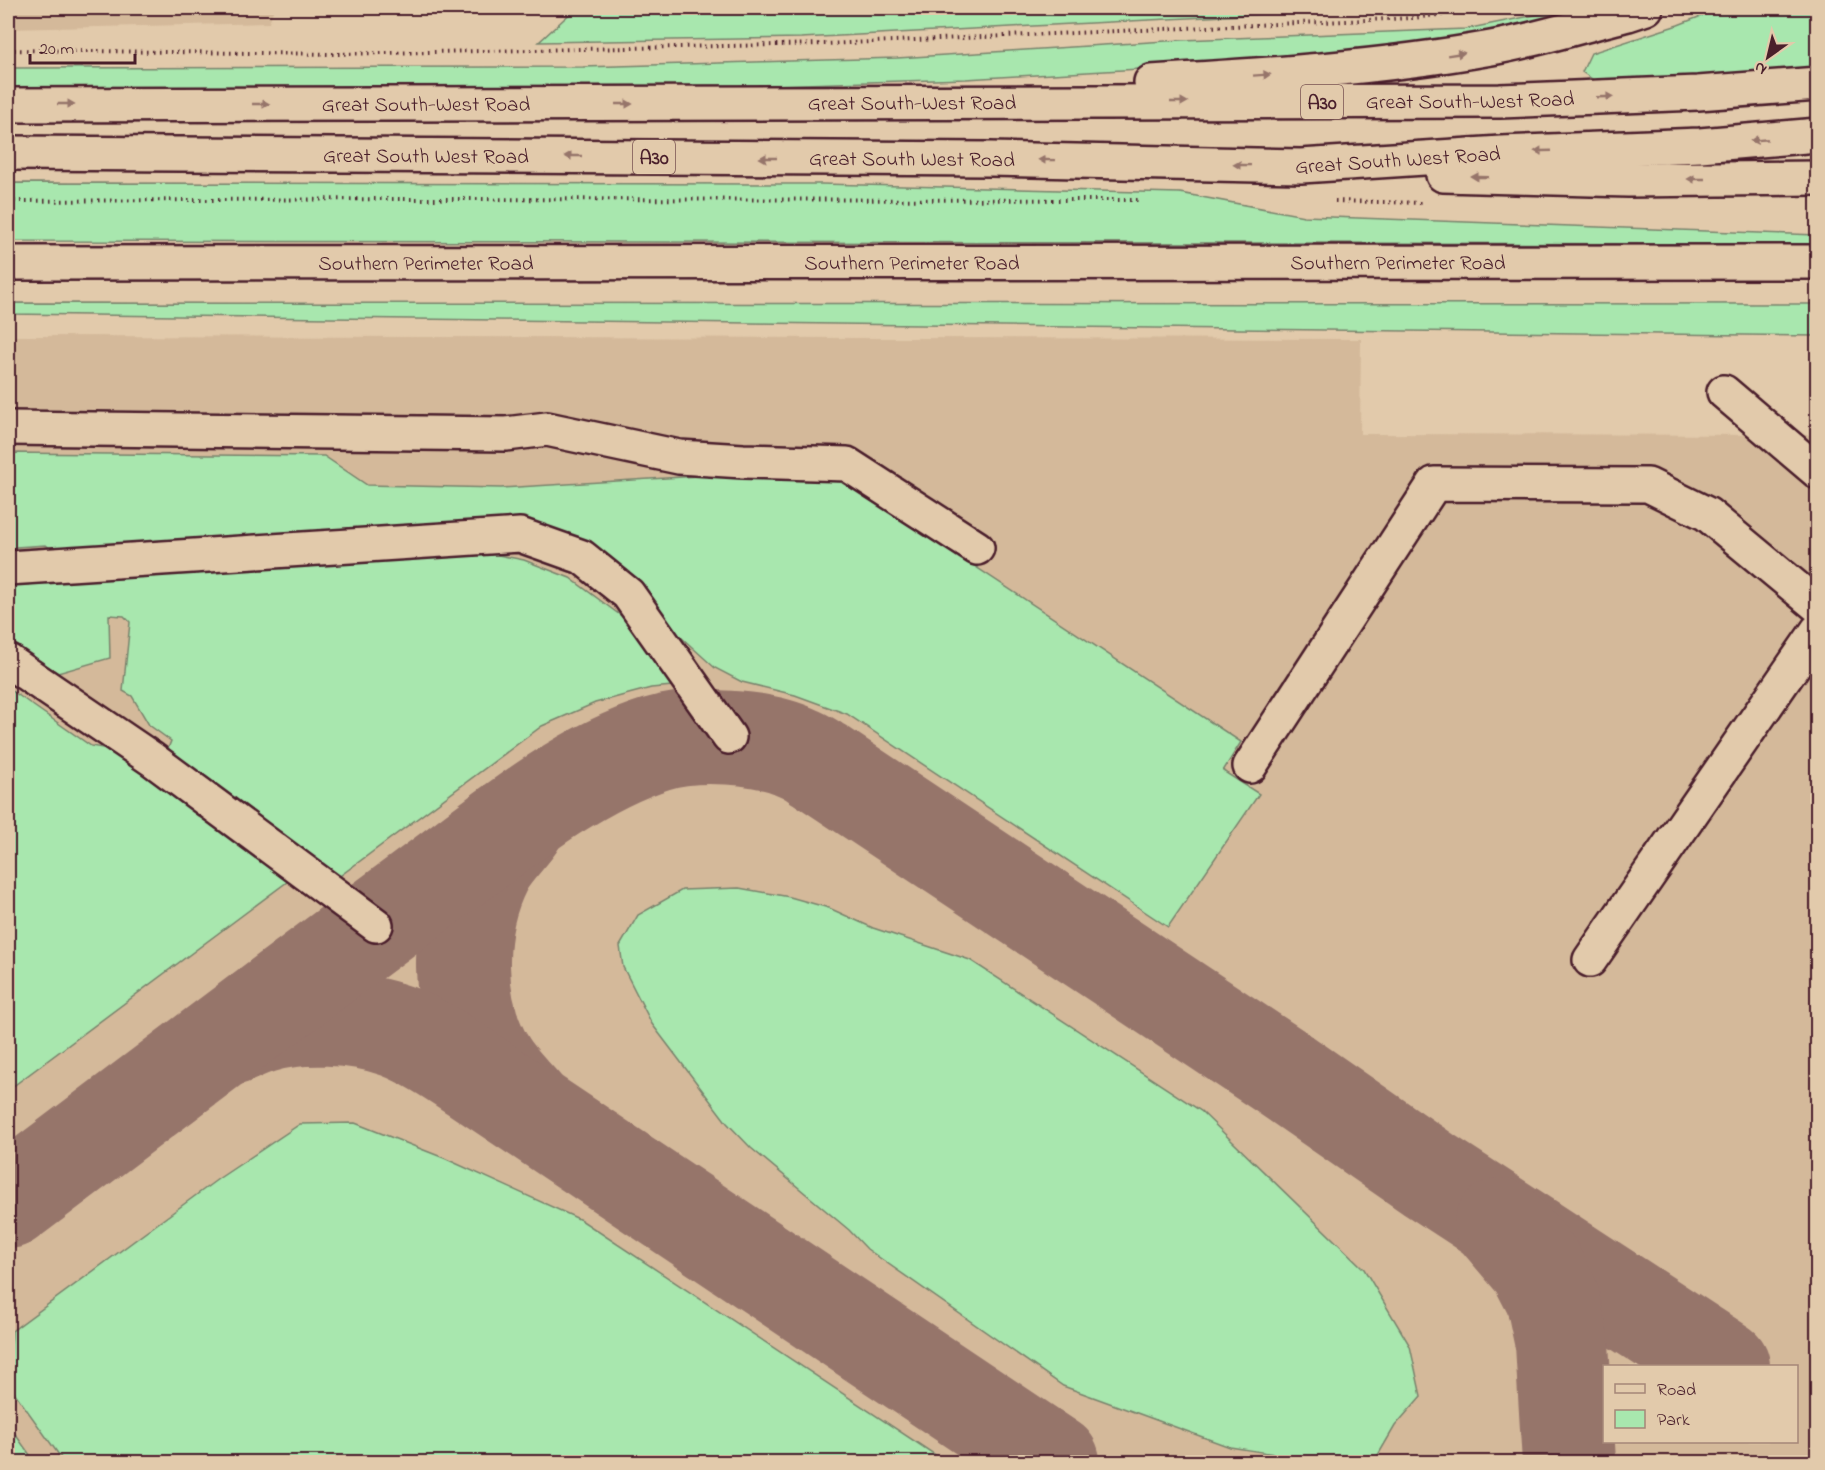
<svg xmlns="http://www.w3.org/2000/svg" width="1825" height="1470" viewBox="0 0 1825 1470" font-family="'Indie Flower',sans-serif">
<rect width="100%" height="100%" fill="#e2caab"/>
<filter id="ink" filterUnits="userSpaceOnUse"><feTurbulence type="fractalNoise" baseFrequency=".0167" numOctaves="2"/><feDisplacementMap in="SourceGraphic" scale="12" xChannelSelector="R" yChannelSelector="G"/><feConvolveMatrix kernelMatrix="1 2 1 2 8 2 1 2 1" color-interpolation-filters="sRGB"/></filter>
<g filter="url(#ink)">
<g fill="#d4b99a" fill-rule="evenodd">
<polygon points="8,8 274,8 269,23 8,29"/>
<path d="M 8,336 L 1361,339 L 1360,434 L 1817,435 L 1817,1462 L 8,1462 ZM 1604,1366 L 1796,1366 L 1796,1442 L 1604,1442 Z"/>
</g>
<g fill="#a8e7ae" stroke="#79836c" stroke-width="1.5">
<polygon points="576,8 1378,8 801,38 539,42"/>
<polygon points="1570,8 1618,8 1445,43 1227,64 966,79 669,88 8,91 8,68 583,67 897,58 1182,40 1466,29"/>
<polygon points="1722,8 1817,8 1817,73 1595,81 1582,72 1591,53 1678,25"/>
<polygon points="8,183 821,184 1180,193 1304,216 1817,235 1818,244 8,241"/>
<polygon points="8,303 1815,304 1817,304 1818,336 8,314"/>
<polygon points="8,453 324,456 367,485 501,488 699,476 844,480 1241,742 1223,771 1259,794 1168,927 847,714 795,695 742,682 715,668 604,567 553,538 57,554 46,545 16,547 8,552"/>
<polygon points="488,553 524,560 570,578 624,618 680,671 683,685 651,688 595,703 542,726 333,881 167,751 171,741 149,725 132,696 123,691 130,622 124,616 109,615 110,658 58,673 8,641 8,586"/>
<polygon points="8,688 91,746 121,751 291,879 8,1090"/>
<polygon points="739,888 790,897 829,908 873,928 970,960 1201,1111 1364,1269 1410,1346 1421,1396 1395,1426 1374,1462 1326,1462 1230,1447 1063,1386 867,1249 849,1230 751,1148 727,1123 652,1024 623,967 620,946 638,915 682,890"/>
<polygon points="355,1123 444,1158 581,1220 946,1462 64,1462 9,1385 12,1331 218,1179 300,1124"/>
<polygon points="8,1424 35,1462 8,1462"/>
</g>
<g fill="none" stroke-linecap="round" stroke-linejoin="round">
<g stroke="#96746b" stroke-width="94">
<path d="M 518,825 C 508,839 493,853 485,868 C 455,926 455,1007 489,1063 C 498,1078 513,1092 524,1105"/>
<path d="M 230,1039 C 240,1035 250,1030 260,1027 C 299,1014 358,1017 397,1031 C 424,1041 449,1058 473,1074 L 1053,1462"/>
<path d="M 8,1202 C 145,1099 281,995 419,893 C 490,841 572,770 656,744 C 693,732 765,736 799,753 C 807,756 813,761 820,765 L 1280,1071 L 1430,1175 L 1723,1366"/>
<polyline points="1501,1225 1536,1266 1552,1297 1562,1344 1569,1462"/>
</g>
<g stroke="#4a1f2b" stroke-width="38">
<g id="minor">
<path id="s1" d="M 8,263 L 1818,262"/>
<polyline points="1724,392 1818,472"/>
<polyline points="8,428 506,434 547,429 679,457 743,461 847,464 977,548"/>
<polyline points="8,568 520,535 582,557 628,594 729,737"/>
<polyline points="8,661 152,759 376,925"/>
<polyline points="1250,766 1434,484 1648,485 1707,514 1818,606"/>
<polyline points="1590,960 1818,630"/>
</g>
</g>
<g stroke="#4a1f2b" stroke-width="38">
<g id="highway">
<path d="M 1151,82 C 1265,75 1379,68 1491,48 C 1537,40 1583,25 1628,14 L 1646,8"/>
<path id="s2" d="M 8,105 L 1500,101 L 1698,93 L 1818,84"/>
<path id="s3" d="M 8,153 L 990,159 L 1301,166 L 1501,153 L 1700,145 L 1818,135"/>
<polyline points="1443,175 1628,180 1818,178"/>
</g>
</g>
<g stroke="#4a1f2b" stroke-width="4" stroke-dasharray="1.5 4.5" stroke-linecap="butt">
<polyline points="8,50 335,54 826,44 1412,18 1499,8"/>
<polyline points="8,201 396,199 1139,200"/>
<polyline points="1335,201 1424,203"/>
</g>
<use href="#minor" stroke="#e2caab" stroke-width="33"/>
<use href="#highway" stroke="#e2caab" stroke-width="33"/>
</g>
<defs><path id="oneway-solid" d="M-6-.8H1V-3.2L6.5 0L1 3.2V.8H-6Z" transform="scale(1.5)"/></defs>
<g fill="#96746b">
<use href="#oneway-solid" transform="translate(1456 54) rotate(-9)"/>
<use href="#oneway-solid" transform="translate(1262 75) rotate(-4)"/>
<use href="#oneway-solid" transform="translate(1605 97) rotate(-2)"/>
<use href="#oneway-solid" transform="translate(1179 102)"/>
<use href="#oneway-solid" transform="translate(66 104)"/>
<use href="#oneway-solid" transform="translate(261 104)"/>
<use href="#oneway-solid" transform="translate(624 104)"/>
<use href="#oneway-solid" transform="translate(1759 140) rotate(175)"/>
<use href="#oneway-solid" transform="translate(1543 151) rotate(178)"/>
<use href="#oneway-solid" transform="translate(573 156) rotate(-180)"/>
<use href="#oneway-solid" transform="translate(768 158) rotate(-180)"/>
<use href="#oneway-solid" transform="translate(1047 160) rotate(-179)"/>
<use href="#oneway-solid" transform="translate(1242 165) rotate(-179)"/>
<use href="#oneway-solid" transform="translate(1480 177) rotate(-179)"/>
<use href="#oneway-solid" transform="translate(1696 179) rotate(180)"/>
</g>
</g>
<g text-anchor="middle" stroke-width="4.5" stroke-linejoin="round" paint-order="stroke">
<g fill="#e2caab" stroke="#785251" stroke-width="1.5">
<rect x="1301" y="85" width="42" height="34" rx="4.5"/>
<rect x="633" y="140" width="42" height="34" rx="4.5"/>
</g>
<g font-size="20" font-weight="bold" fill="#4a1f2b">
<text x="1322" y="109">A30</text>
<text x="654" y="164">A30</text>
</g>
<g font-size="21" fill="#4a1f2b" stroke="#e2caab">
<text dy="7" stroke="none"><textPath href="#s2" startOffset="1462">Great South-West Road</textPath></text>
<text dy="7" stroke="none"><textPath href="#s2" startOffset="904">Great South-West Road</textPath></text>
<text dy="7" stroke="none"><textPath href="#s2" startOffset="418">Great South-West Road</textPath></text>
<text dy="7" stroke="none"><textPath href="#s3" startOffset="418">Great South West Road</textPath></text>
<text dy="7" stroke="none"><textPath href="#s3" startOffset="904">Great South West Road</textPath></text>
<text dy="7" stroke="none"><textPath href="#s3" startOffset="1390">Great South West Road</textPath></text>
<text dy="7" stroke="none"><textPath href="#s1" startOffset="904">Southern Perimeter Road</textPath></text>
<text dy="7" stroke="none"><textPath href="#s1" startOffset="1390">Southern Perimeter Road</textPath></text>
<text dy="7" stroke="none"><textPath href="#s1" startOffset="418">Southern Perimeter Road</textPath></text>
</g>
</g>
<rect width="1825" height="1470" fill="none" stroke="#e2caab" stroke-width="30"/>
<rect x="15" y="15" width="1795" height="1440" fill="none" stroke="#4a1f2b" stroke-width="2" filter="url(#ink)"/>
<rect x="1603" y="1365" width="195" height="78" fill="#e2caab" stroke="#a58678" stroke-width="1.5"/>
<rect x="1615" y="1384" width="30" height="9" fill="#e2caab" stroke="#a58678" stroke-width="1.5"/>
<text x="1657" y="1395" font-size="18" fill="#4a1f2b">Road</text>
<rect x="1615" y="1410" width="30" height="18" fill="#a8e7ae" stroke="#a58678" stroke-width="1.5"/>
<text x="1657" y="1425" font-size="18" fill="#4a1f2b">Park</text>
<g transform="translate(1768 57) rotate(214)" stroke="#e2caab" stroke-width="4.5" paint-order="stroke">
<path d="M0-4.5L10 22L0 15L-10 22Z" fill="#4a1f2b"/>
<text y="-9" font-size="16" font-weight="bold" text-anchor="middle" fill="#4a1f2b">N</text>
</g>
<path d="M30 54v9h105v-9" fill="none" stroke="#4a1f2b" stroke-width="3"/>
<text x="39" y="54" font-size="18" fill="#4a1f2b" stroke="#e2caab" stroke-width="4.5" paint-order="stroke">20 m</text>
</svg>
